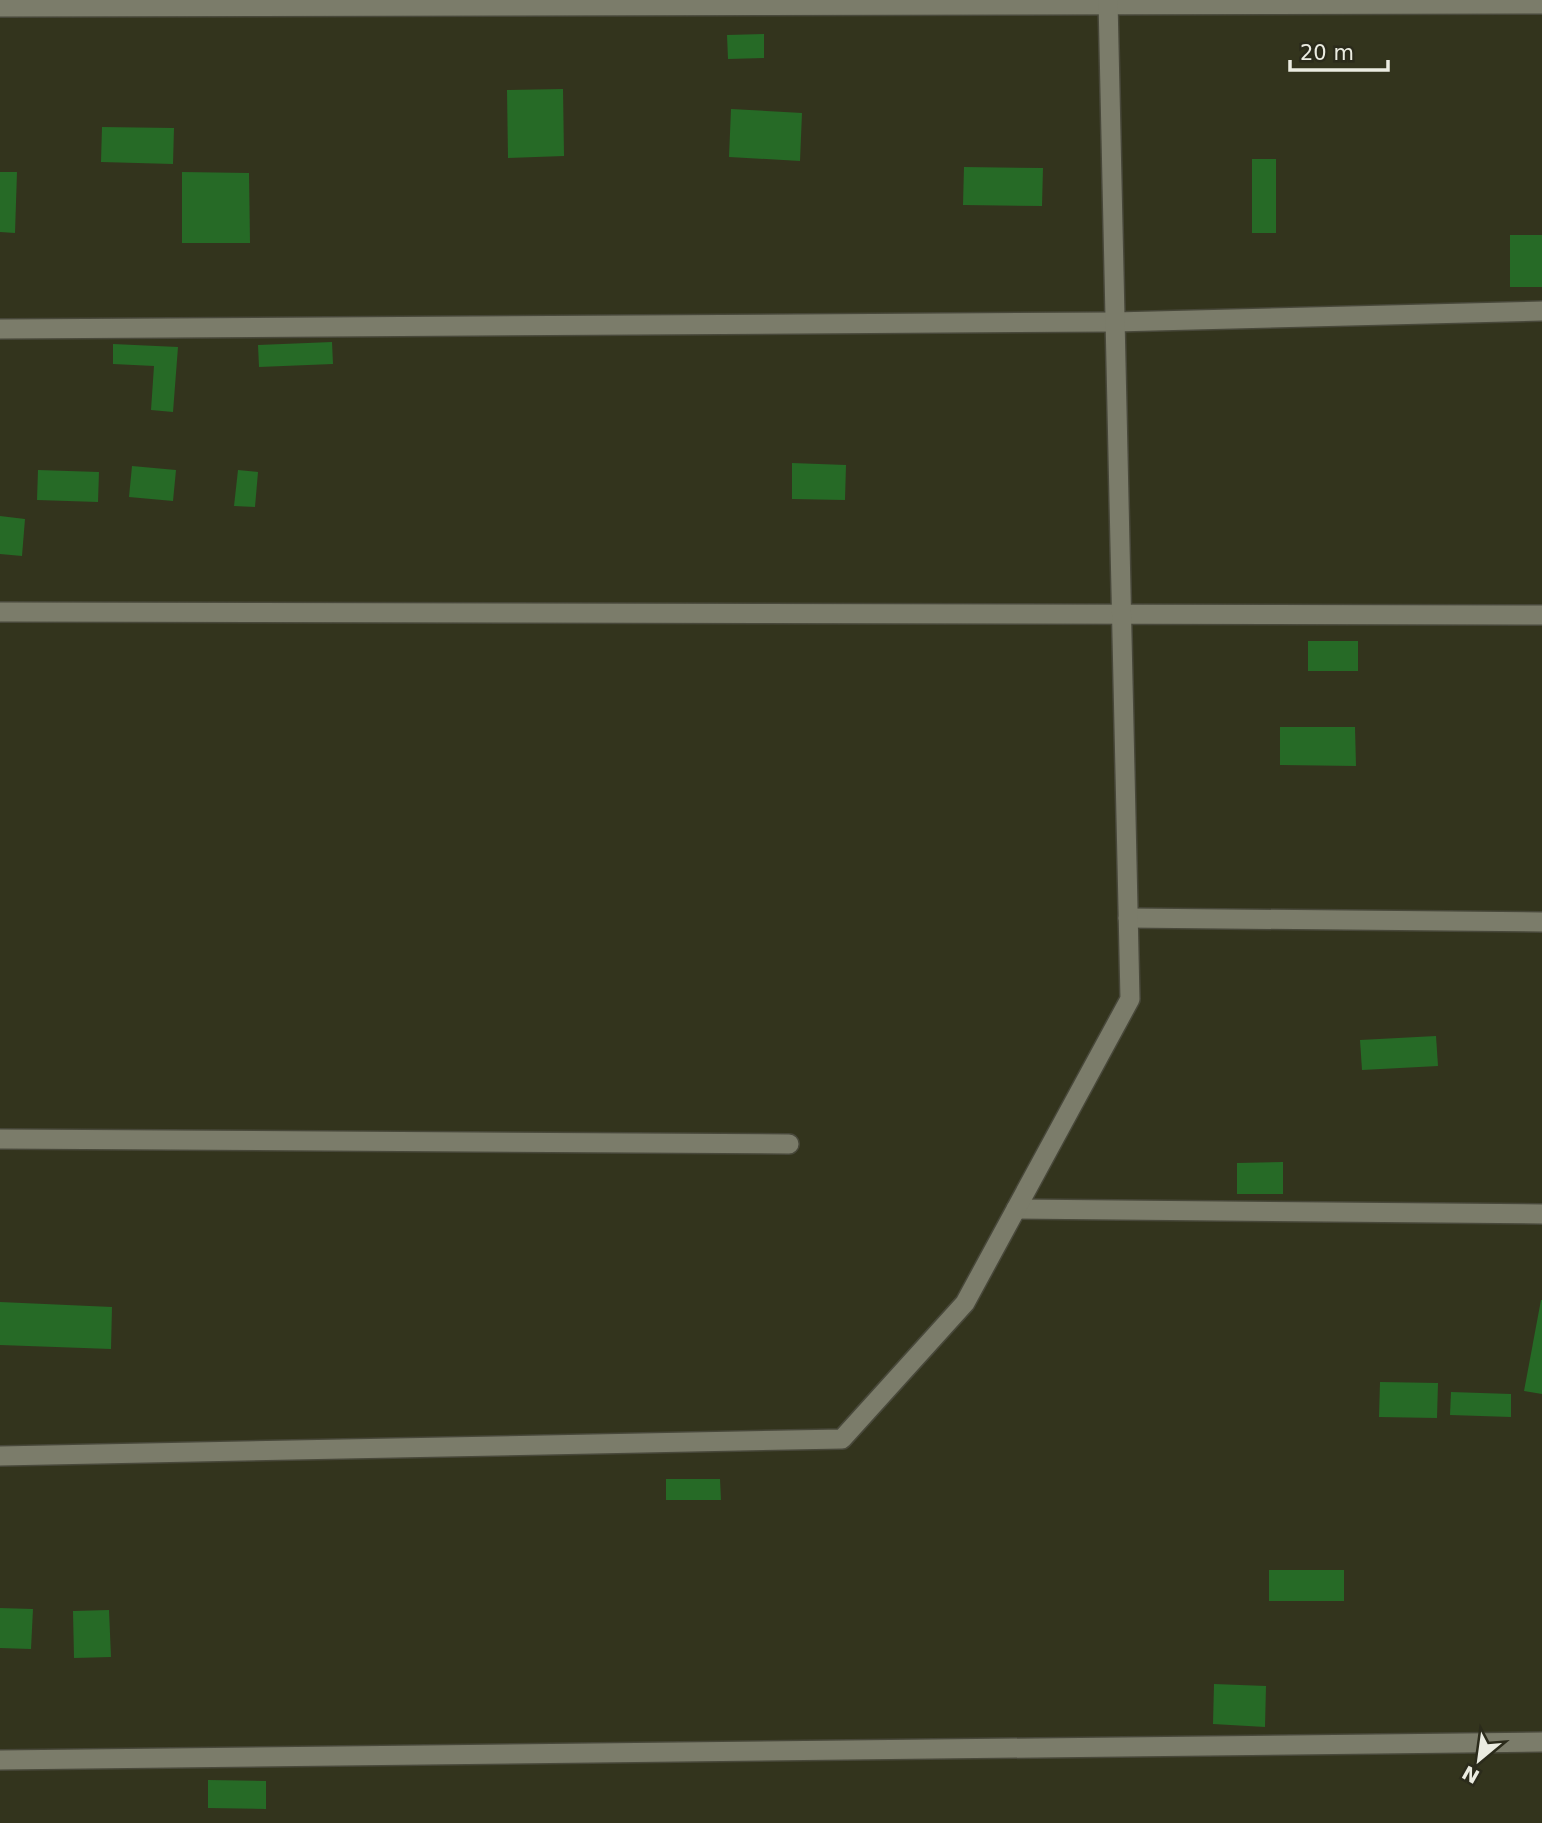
<svg xmlns="http://www.w3.org/2000/svg" width="1542" height="1823" viewBox="0 0 1542 1823" font-family="'DejaVu Sans',sans-serif">
<rect width="100%" height="100%" fill="#2b2b1b"/>
<rect fill="#33341d" x="0" y="0" width="1542" height="1823"/>
<g fill="#266a26">
<polygon points="764,34 764,58 728,59 727,35"/>
<polygon points="563,89 564,156 508,158 507,90"/>
<polygon points="731,109 802,113 800,161 729,157"/>
<polygon points="102,127 174,128 173,164 101,162"/>
<rect x="1252" y="159" width="24" height="74"/>
<polygon points="964,167 1043,168 1042,206 963,205"/>
<polygon points="0,172 17,172 15,233 0,232"/>
<polygon points="182,172 249,173 250,243 182,243"/>
<rect x="1510" y="235" width="32" height="52"/>
<polygon points="332,342 333,364 259,367 258,345"/>
<polygon points="113,344 178,347 173,412 151,410 154,366 113,364"/>
<polygon points="792,463 846,465 845,500 792,499"/>
<polygon points="132,466 176,470 173,501 129,497"/>
<polygon points="38,470 99,472 98,502 37,500"/>
<polygon points="238,470 258,472 255,507 234,506"/>
<polygon points="0,516 25,519 22,556 0,554"/>
<rect x="1308" y="641" width="50" height="30"/>
<polygon points="1280,727 1355,727 1356,766 1280,765"/>
<polygon points="1436,1036 1438,1066 1362,1070 1360,1040"/>
<polygon points="1283,1162 1283,1194 1237,1194 1237,1163"/>
<polygon points="1541,1300 1542,1300 1542,1394 1524,1391"/>
<polygon points="0,1302 112,1307 111,1349 0,1345"/>
<polygon points="1380,1382 1438,1383 1437,1418 1379,1417"/>
<polygon points="1451,1392 1511,1394 1511,1417 1450,1415"/>
<polygon points="666,1479 720,1479 721,1500 666,1500"/>
<rect x="1269" y="1570" width="75" height="31"/>
<polygon points="0,1608 33,1609 31,1649 0,1648"/>
<polygon points="109,1610 111,1657 74,1658 73,1611"/>
<polygon points="1214,1684 1266,1686 1265,1727 1213,1724"/>
<polygon points="208,1780 266,1781 266,1809 208,1808"/>
</g>
<g fill="none" stroke-linecap="round" stroke-linejoin="round">
<g stroke="#48483a" stroke-width="22">
<g id="minor">
<polyline points="0,7 1542,4"/>
<polyline points="0,329 1115,322 1542,311"/>
<polyline points="0,612 1542,615"/>
<polyline points="1128,918 1542,922"/>
<polyline points="0,1139 789,1144"/>
<polyline points="1016,1209 1542,1214"/>
<polyline points="0,1456 842,1439 965,1303 1130,999 1108,0"/>
<polyline points="0,1760 1542,1742"/>
</g>
</g>
<use href="#minor" stroke="#7b7c6a" stroke-width="19"/>
</g>
<g transform="translate(1479 1760) rotate(209)" stroke="#2b2b1b" stroke-width="5" paint-order="stroke">
<path d="M0-5L12 26L0 18L-12 26Z" fill="#ebece1"/>
<text y="-10" font-size="19" font-weight="bold" text-anchor="middle" fill="#ebece1">N</text>
</g>
<path d="M1290 60v10h98v-10" fill="none" stroke="#ebece1" stroke-width="3.5"/>
<text x="1300" y="60" font-size="21" fill="#ebece1" stroke="#2b2b1b" stroke-width="5" paint-order="stroke">20 m</text>
</svg>
